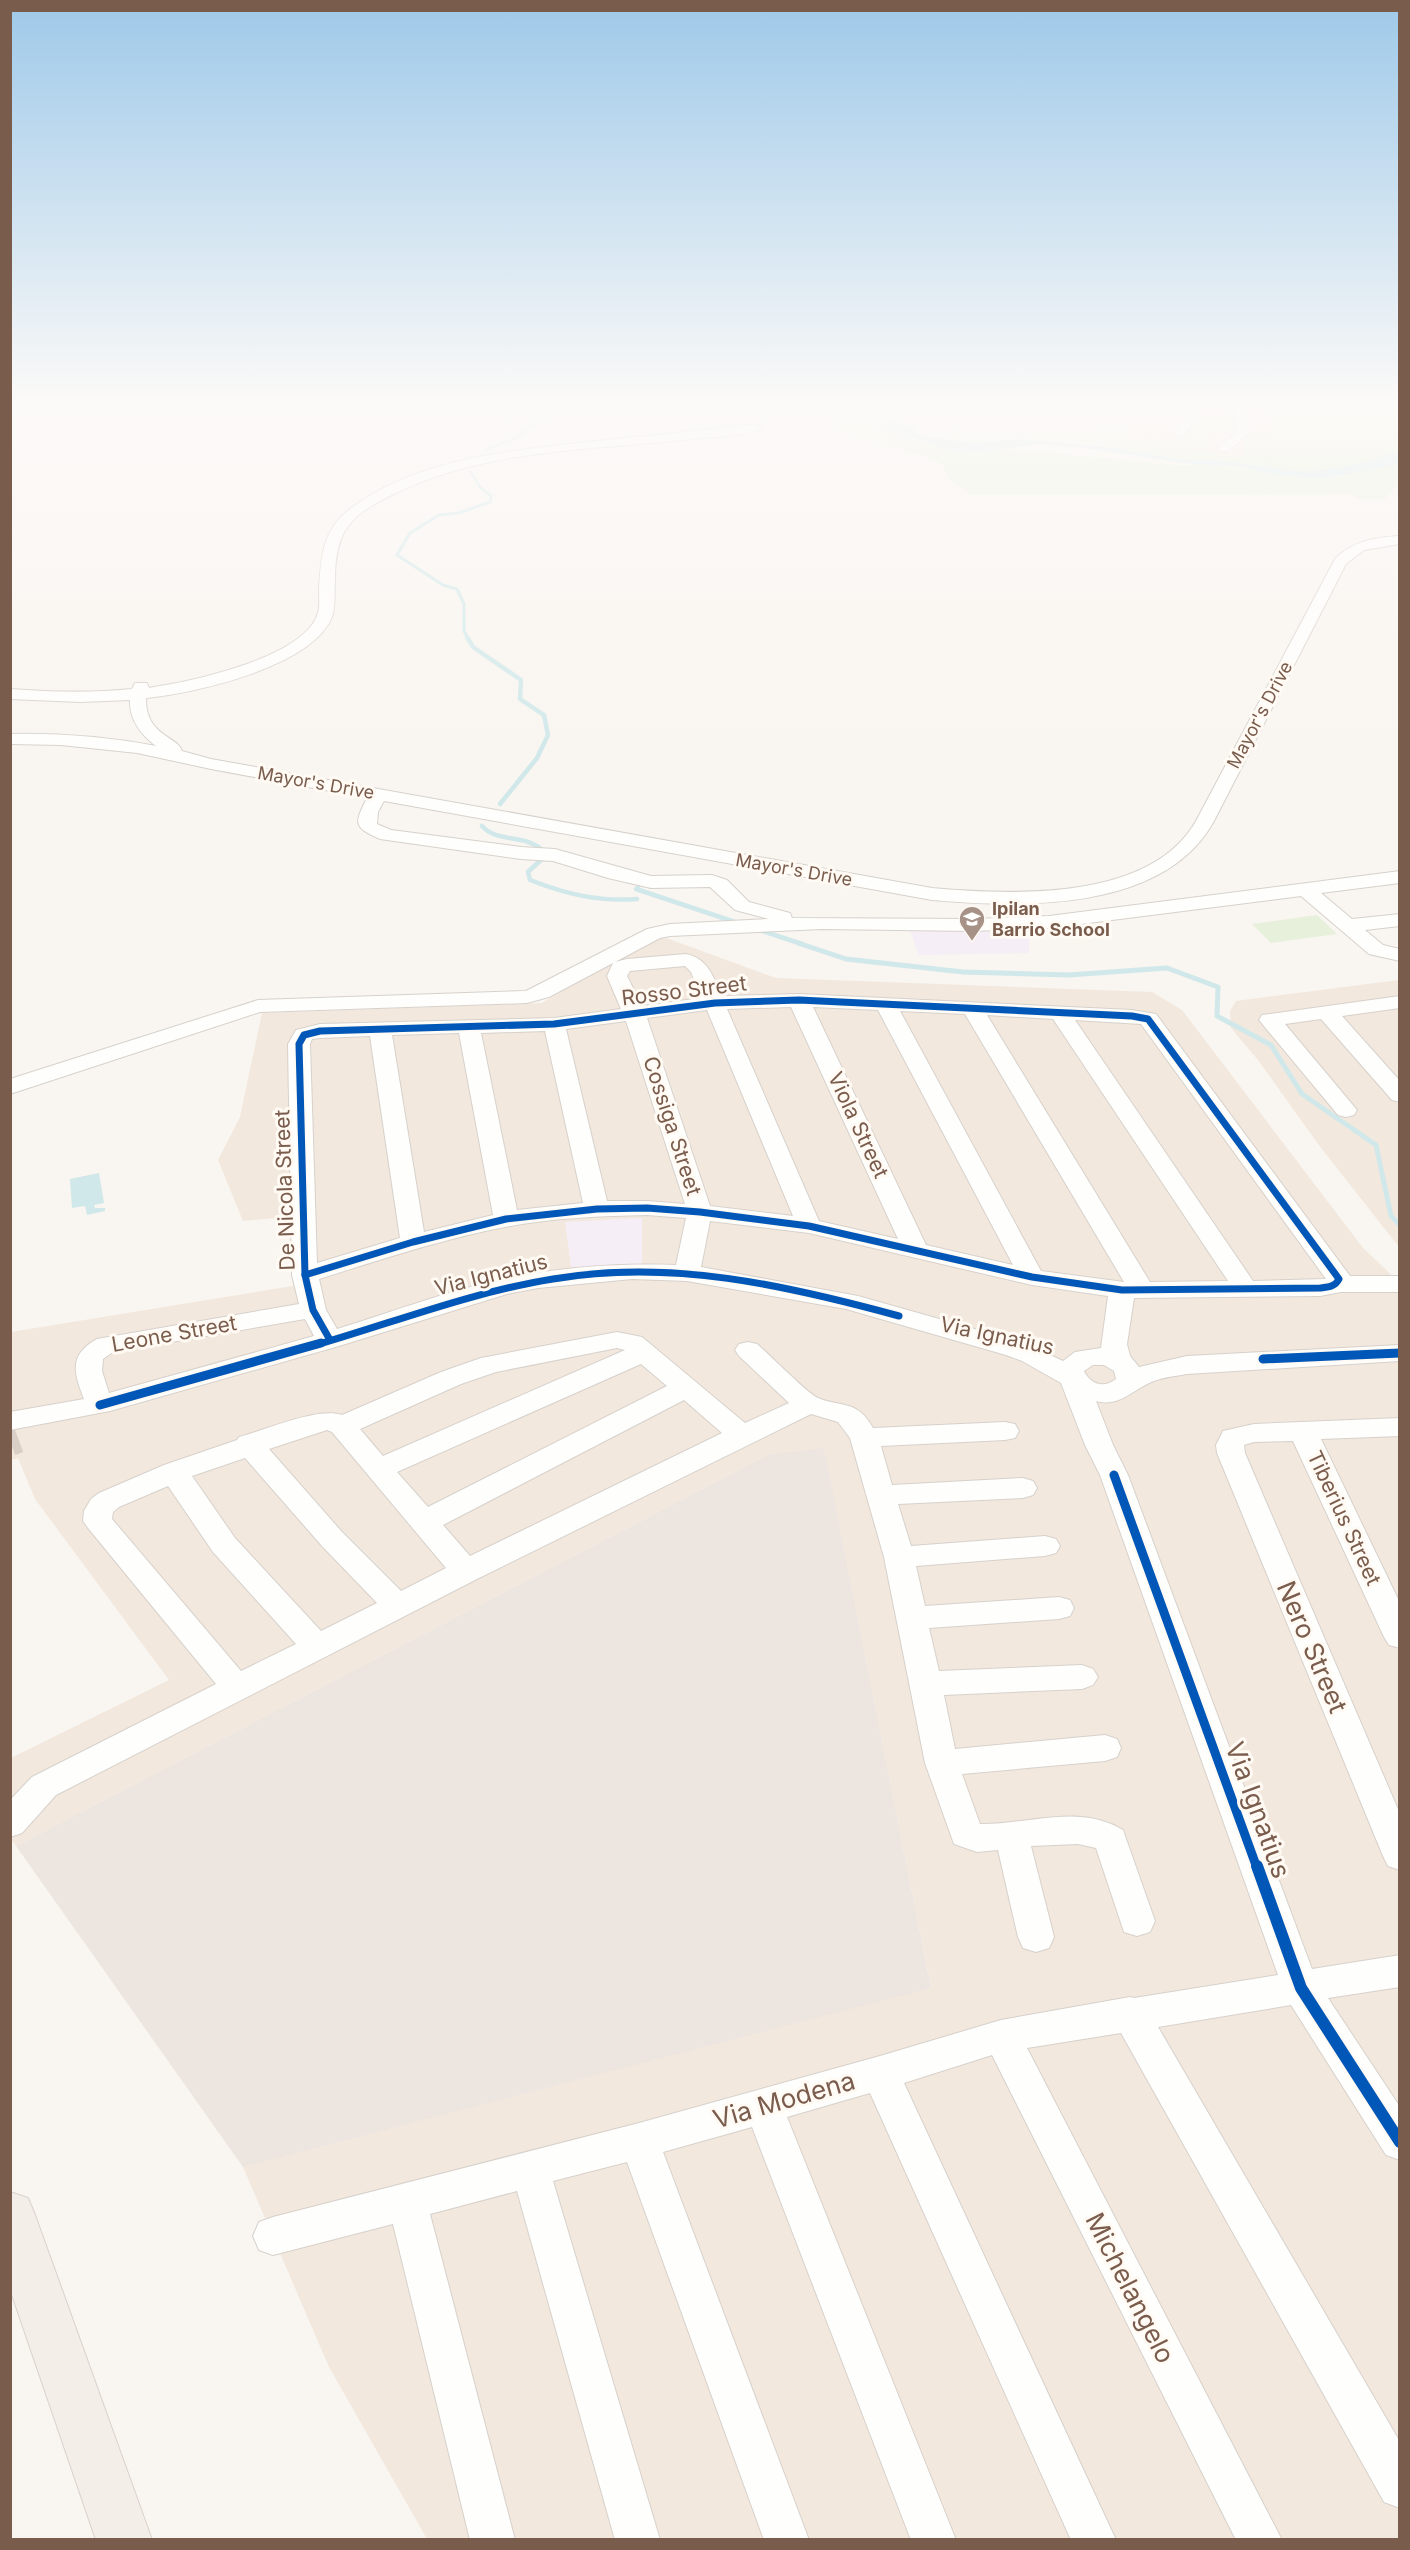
<svg xmlns="http://www.w3.org/2000/svg" width="1410" height="2550" viewBox="0 0 1410 2550" font-family="Inter,sans-serif">
<rect width="100%" height="100%" fill="#f9f5f0"/>
<g fill="#f2e8de">
<polygon points="1193,403 1266,403 1271,431 1243,442 1246,458 1190,450 1239,412 1223,415 1170,440 1134,438 1126,425 1183,414 1190,409"/>
<polygon points="658,935 776,978 1152,992 1182,1010 1363,1248 1399,1282 1399,2539 427,2539 329,2367 243,2167 931,1987 824,1449 768,1455 16,1846 11,1839 11,1758 169,1680 35,1499 18,1458 11,1460 11,1332 293,1286 288,1217 243,1221 218,1160 240,1117 262,1013 542,1003"/>
<polygon points="1399,980 1399,1247 1318,1144 1258,1060 1231,1028 1230,1011 1236,1001"/>
</g>
<polygon fill="#ede5e0" points="824,1448 931,1988 243,2167 16,1846 768,1455"/>
<g fill="#f6eef6">
<polygon points="964,927 1029,930 1029,953 919,955 909,928"/>
<polygon points="642,1218 642,1263 571,1267 565,1222"/>
</g>
<g fill="#e7f0db">
<path d="M 1266,403 L 1374,403 L 1399,410 L 1399,453 L 1386,454 L 1372,460 L 1342,467 L 1315,471 L 1297,471 L 1224,461 L 1179,459 L 1074,440 L 1007,439 L 977,443 L 951,440 L 949,430 L 965,434 L 1092,432 L 1126,425 L 1134,438 C 1161,439 1182,444 1197,417 L 1240,412 L 1236,433 L 1213,433 L 1208,447 L 1194,446 L 1190,449 L 1245,458 L 1243,442 L 1247,433 L 1260,435 L 1263,431 L 1271,431 Z"/>
<polygon points="870,421 887,425 898,432 948,451 984,452 1016,449 1172,465 1217,465 1322,479 1337,477 1391,464 1399,465 1399,484 1384,499 1361,499 1351,494 1341,494 968,495 967,491 951,482 943,465 932,459 848,434 833,424"/>
<polygon points="1317,915 1337,934 1271,943 1252,924"/>
</g>
<g fill="#d0e8ea">
<polygon points="836,403 876,403 881,408 879,420 924,437 977,443 1019,439 1078,444 1116,448 1179,459 1224,461 1297,471 1315,471 1342,467 1372,460 1386,454 1399,453 1399,464 1322,479 1276,475 1243,467 1192,464 1085,448 1039,444 984,452 948,451 898,432 887,425 870,421"/>
<polygon points="99,1173 104,1203 94,1205 95,1208 105,1208 105,1211 87,1215 85,1206 72,1208 70,1179"/>
</g>
<g fill="none" stroke-linecap="round" stroke-linejoin="round">
<g stroke="#d0e8ea" stroke-width="3">
<polyline points="1395,403 1400,404"/>
<polyline points="486,450 516,438 545,416 559,409 559,403"/>
<polyline points="468,638 464,631 464,604 457,589 443,585 397,555 410,533 439,515 459,513 490,502 491,496 480,487 471,472"/>
</g>
<g stroke="#d0e8ea" stroke-width="4.5">
<polyline points="467,637 473,647 521,680 520,699 544,715 548,735 537,758 500,804"/>
<path d="M 482,826 C 498,844 527,833 544,852"/>
<path d="M 544,857 L 528,872 L 530,880 C 566,894 598,902 637,899"/>
<polyline points="638,888 636,889 738,923"/>
<polyline points="759,930 802,944"/>
</g>
<polyline stroke="#d0e8ea" stroke-width="5" points="798,943 846,959 963,972 1069,975 1167,968 1218,987 1217,1016 1271,1045 1302,1094 1376,1145 1391,1216 1400,1225"/>
<polygon fill="#d0e8ea" fill-rule="evenodd" points="833,403 852,403 871,415 895,420 915,429 917,433 909,438 883,428 859,421"/>
<polyline stroke="#d9cfc7" stroke-width="30" stroke-dasharray="30 15" stroke-linecap="butt" points="10,1441 18,1438"/>
<g stroke="#d7d1cb" stroke-width="2">
<g id="minor">
<polygon points="1191,403 1203,403 1199,416 1183,435 1175,435 1173,432 1187,415"/>
<polygon points="1234,403 1246,403 1249,415 1249,434 1228,451 1220,451 1218,448 1220,445 1237,433"/>
<polygon points="1375,403 1400,404 1400,411 1377,406"/>
<path d="M 755,424 L 761,428 L 759,431 C 735,437 708,437 683,440 C 589,450 484,450 398,492 C 352,514 335,528 335,580 C 334,592 336,606 332,617 C 312,667 195,693 146,698 C 145,736 178,736 182,751 L 211,759 L 932,888 C 1011,895 1150,902 1196,821 L 1335,559 C 1352,541 1376,537 1400,536 L 1400,544 L 1364,550 L 1346,564 L 1214,821 C 1164,912 1022,908 932,900 L 384,801 L 378,812 L 377,824 L 391,830 L 521,847 L 555,849 L 651,876 L 712,875 L 727,880 L 749,902 L 790,913 L 792,918 L 973,919 L 1049,916 L 1400,871 L 1400,883 L 1321,893 L 1352,919 L 1400,914 L 1400,926 L 1365,930 L 1383,945 L 1400,949 L 1400,961 L 1369,954 L 1301,896 L 1049,928 L 973,931 L 822,929 L 670,936 L 660,938 L 615,962 L 627,959 L 686,954 C 709,959 713,977 722,996 L 799,994 L 1132,1010 L 1156,1014 L 1350,1276 L 1400,1276 L 1400,1292 L 1341,1292 L 1320,1296 L 1134,1298 L 1127,1344 L 1130,1356 L 1139,1367 L 1187,1356 L 1400,1345 L 1400,1361 L 1187,1374 C 1176,1376 1164,1377 1154,1381 C 1134,1388 1120,1408 1096,1401 L 1113,1445 L 1128,1475 L 1312,1969 L 1400,1955 L 1400,1987 L 1328,1998 L 1400,2107 L 1400,2160 L 1386,2155 L 1291,2005 L 1158,2027 L 1400,2442 L 1400,2508 L 1384,2502 L 1121,2033 L 1027,2048 L 1282,2540 L 1236,2540 L 992,2055 L 904,2083 L 1116,2540 L 1071,2540 L 870,2093 L 787,2117 L 956,2540 L 911,2540 L 752,2127 L 663,2152 L 809,2540 L 764,2540 L 627,2162 L 553,2181 L 660,2540 L 615,2540 L 517,2191 L 430,2214 L 515,2540 L 470,2540 L 393,2224 L 273,2255 L 259,2250 L 253,2236 L 259,2222 L 273,2217 L 639,2123 L 880,2056 L 1001,2020 L 1130,1997 L 1134,1998 L 1278,1975 L 1100,1475 L 1085,1445 L 1061,1383 L 1022,1361 L 1006,1355 L 846,1309 L 687,1281 L 632,1279 L 538,1288 L 507,1294 L 339,1346 L 110,1411 L 10,1430 L 10,1412 L 84,1399 C 74,1373 68,1355 97,1339 L 299,1304 L 292,1275 L 288,1044 L 296,1030 L 320,1024 L 554,1018 L 621,1009 L 607,976 L 613,963 L 549,997 L 527,1003 L 260,1012 L 10,1094 L 10,1079 L 258,1000 L 526,991 L 647,929 L 670,924 L 769,919 L 735,910 L 710,887 L 651,888 L 608,878 L 553,861 L 521,859 L 380,839 C 353,827 354,824 367,798 L 211,769 L 137,753 L 61,745 L 10,744 L 10,734 C 60,733 108,737 156,746 C 141,735 129,719 130,700 L 80,702 L 10,699 L 10,689 C 51,692 91,693 132,689 L 135,683 L 147,683 L 149,688 L 154,687 C 194,681 305,657 318,613 C 320,606 319,598 319,590 C 321,558 322,530 350,509 C 416,459 508,451 588,442 C 643,436 699,431 755,424 ZM 685,966 L 691,972 L 701,998 L 642,1006 L 627,976 L 630,971 ZM 791,1007 L 898,1239 L 819,1221 L 727,1009 ZM 813,1007 L 878,1010 L 1013,1265 L 926,1245 ZM 707,1010 L 793,1216 L 710,1206 L 647,1018 ZM 900,1011 L 965,1014 L 1124,1282 L 1041,1271 ZM 987,1015 L 1053,1019 L 1228,1281 L 1150,1282 ZM 1075,1020 L 1141,1024 L 1326,1279 L 1253,1281 ZM 626,1021 L 685,1204 L 647,1201 L 607,1201 L 566,1029 ZM 545,1031 L 583,1203 L 517,1210 L 481,1033 ZM 459,1033 L 493,1215 L 424,1232 L 392,1035 ZM 370,1036 L 400,1238 L 317,1263 L 310,1044 L 312,1039 L 320,1038 ZM 647,1215 L 686,1218 L 676,1265 C 619,1263 560,1267 503,1279 C 447,1291 392,1312 337,1329 L 326,1310 L 319,1279 C 380,1260 442,1239 505,1227 C 551,1218 600,1216 647,1215 ZM 710,1221 L 809,1233 L 1032,1285 L 1108,1296 L 1101,1348 L 1075,1352 L 1063,1361 L 1024,1343 L 858,1296 L 701,1267 ZM 305,1319 L 314,1336 L 109,1393 L 102,1371 L 103,1359 L 113,1352 ZM 1093,1365 L 1104,1365 L 1114,1371 L 1116,1379 C 1104,1389 1090,1384 1084,1371 Z"/>
<polygon points="1400,996 1400,1008 1342,1016 1400,1081 1400,1102 1392,1100 1321,1019 1285,1024 1357,1110 1354,1115 1346,1117 1338,1115 1259,1020 1262,1015 1270,1014"/>
<path d="M 617,1332 L 642,1337 L 745,1423 L 789,1403 L 739,1356 L 735,1350 L 739,1344 L 748,1342 L 757,1344 C 769,1354 807,1393 818,1398 C 842,1408 857,1399 873,1428 L 1005,1422 L 1015,1424 L 1019,1431 L 1015,1438 L 1005,1440 L 881,1446 L 892,1485 L 1023,1478 L 1033,1481 L 1037,1488 L 1033,1495 L 1023,1498 L 898,1504 L 911,1546 L 1045,1536 L 1056,1539 L 1060,1546 L 1056,1553 L 1045,1556 L 916,1566 L 925,1606 L 1059,1597 L 1070,1600 L 1074,1608 L 1070,1616 L 1059,1619 L 929,1628 L 939,1671 L 1082,1665 L 1093,1669 L 1098,1677 L 1093,1685 L 1082,1689 L 944,1695 L 955,1749 L 1105,1735 L 1117,1739 L 1121,1748 L 1117,1757 L 1105,1761 L 962,1774 L 980,1824 C 1028,1825 1078,1803 1123,1830 L 1155,1921 L 1150,1932 L 1137,1936 L 1124,1932 L 1096,1848 L 1078,1844 L 1031,1846 L 1054,1937 L 1049,1948 L 1036,1952 L 1023,1948 L 1018,1937 L 998,1850 L 977,1852 L 954,1844 L 925,1763 L 884,1557 L 850,1438 L 838,1422 L 811,1414 L 477,1579 L 56,1795 L 22,1833 L 10,1837 L 10,1800 L 32,1777 L 216,1684 L 88,1528 L 83,1521 L 84,1511 L 91,1499 L 99,1493 L 164,1465 L 237,1440 L 239,1437 C 266,1430 317,1407 342,1415 L 441,1372 L 481,1358 ZM 617,1348 L 625,1350 L 383,1456 L 360,1429 L 461,1384 L 496,1372 ZM 641,1364 L 667,1386 L 428,1507 L 397,1472 ZM 684,1400 L 722,1433 L 470,1556 L 443,1525 ZM 327,1430 L 332,1432 L 446,1568 L 401,1591 L 342,1532 L 269,1449 ZM 245,1458 L 322,1546 L 377,1603 L 321,1631 L 235,1538 L 192,1476 ZM 168,1486 L 213,1552 L 296,1644 L 241,1671 L 112,1519 L 113,1512 L 119,1507 Z"/>
<polygon points="1400,1418 1400,1436 1321,1439 1400,1603 1400,1648 1389,1645 1384,1637 1293,1441 1254,1442 1244,1445 1245,1453 1400,1814 1400,1870 1388,1866 1383,1856 1217,1453 1216,1445 1223,1431 1254,1424"/>
</g>
</g>
<g stroke="#dad1cc" stroke-width="2">
<polygon id="major" points="10,2192 28,2198 35,2215 152,2540 96,2540 10,2289"/>
</g>
<use href="#minor" fill="#fefefd" fill-rule="evenodd"/>
<use href="#major" fill="#f3eee8" fill-rule="evenodd"/>
<g stroke="#fffaf3" stroke-width="10">
<g id="cycleway-far2">
<path d="M 799,1000 L 1132,1016 L 1148,1019 L 1339,1279 C 1335,1287 1328,1287 1320,1288 L 1122,1290 L 1032,1277 L 809,1226 L 700,1212 L 647,1208 L 597,1209 L 506,1219 L 413,1242 L 305,1275 L 299,1044 L 304,1035 L 320,1031 L 554,1024 L 715,1003 Z"/>
<polyline points="305,1275 313,1310 330,1340"/>
<path d="M 316,1345 C 395,1322 472,1292 553,1279 C 671,1259 785,1285 899,1316"/>
</g>
</g>
<g stroke="#fffaf3" stroke-width="13">
<g id="cycleway-far1">
<polyline points="1263,1359 1400,1353"/>
<polyline points="100,1405 321,1343"/>
<polyline points="1114,1475 1257,1868"/>
</g>
</g>
<g stroke="#fffaf3" stroke-width="16">
<polyline id="cycleway" points="1257,1866 1301,1988 1400,2142"/>
</g>
<use href="#cycleway-far2" stroke="#0057b8" stroke-width="7"/>
<use href="#cycleway-far1" stroke="#0057b8" stroke-width="9"/>
<use href="#cycleway" stroke="#0057b8" stroke-width="12"/>
</g>
<linearGradient id="sky" x2="0" y2="1"><stop stop-color="#9ec9e9"/><stop offset="0.53" stop-color="#fcfaf8"/><stop offset="1" stop-color="#fcfaf8" stop-opacity="0"/></linearGradient>
<rect width="1410" height="760" fill="url(#sky)"/>
<defs>
<g id="school-pin" transform="scale(1.35)"><path d="M0 17L-7.5 6A9.5 9.5 0 1 1 7.5 6Z" fill="#a69286" stroke="#fffaf3"/><path d="M0-5L7-2L0 1L-7-2ZM-4 1L0 2.5L4 1V4Q0 6-4 4Z" fill="#fff"/></g>
</defs>
<g fill-rule="evenodd">
<use href="#school-pin" x="972" y="919"/>
</g>
<g text-anchor="middle" stroke-width="6" stroke-linejoin="round" paint-order="stroke">
<g font-size="18" fill="#7a5c4d" stroke="#fffaf3">
<text transform="translate(1260 715) rotate(-62)" y="6">Mayor's Drive</text>
<text transform="translate(316 783) rotate(10)" y="6">Mayor's Drive</text>
<text transform="translate(794 870) rotate(10)" y="6">Mayor's Drive</text>
</g>
<g font-size="18" font-weight="bold" fill="#7a5c4d" stroke="#fffaf3" text-anchor="start">
<text x="992" y="915">Ipilan<tspan x="992" dy="21">Barrio School</tspan></text>
</g>
<g font-size="21" fill="#7a5c4d" stroke="#fffaf3">
<text transform="translate(684 991) rotate(-7)" y="7">Rosso Street</text>
<text transform="translate(858 1125) rotate(65)" y="7">Viola Street</text>
<text transform="translate(672 1126) rotate(72)" y="7">Cossiga Street</text>
<text transform="translate(285 1190) rotate(-92)" y="7">De Nicola Street</text>
<text transform="translate(491 1275) rotate(-14)" y="7">Via Ignatius</text>
<text transform="translate(174 1334) rotate(-10)" y="7">Leone Street</text>
<text transform="translate(997 1336) rotate(12)" y="7">Via Ignatius</text>
<text transform="translate(1344 1518) rotate(65)" y="7">Tiberius Street</text>
</g>
<g font-size="26" fill="#7a5c4d" stroke="#fffaf3">
<text transform="translate(1312 1647) rotate(67)" y="9">Nero Street</text>
<text transform="translate(1258 1810) rotate(70)" y="9">Via Ignatius</text>
<text transform="translate(784 2100) rotate(-16)" y="9">Via Modena</text>
<text transform="translate(1130 2288) rotate(63)" y="9">Michelangelo</text>
</g>
</g>
<rect width="1410" height="2550" fill="none" stroke="#7a5c4d" stroke-width="24"/>
</svg>
